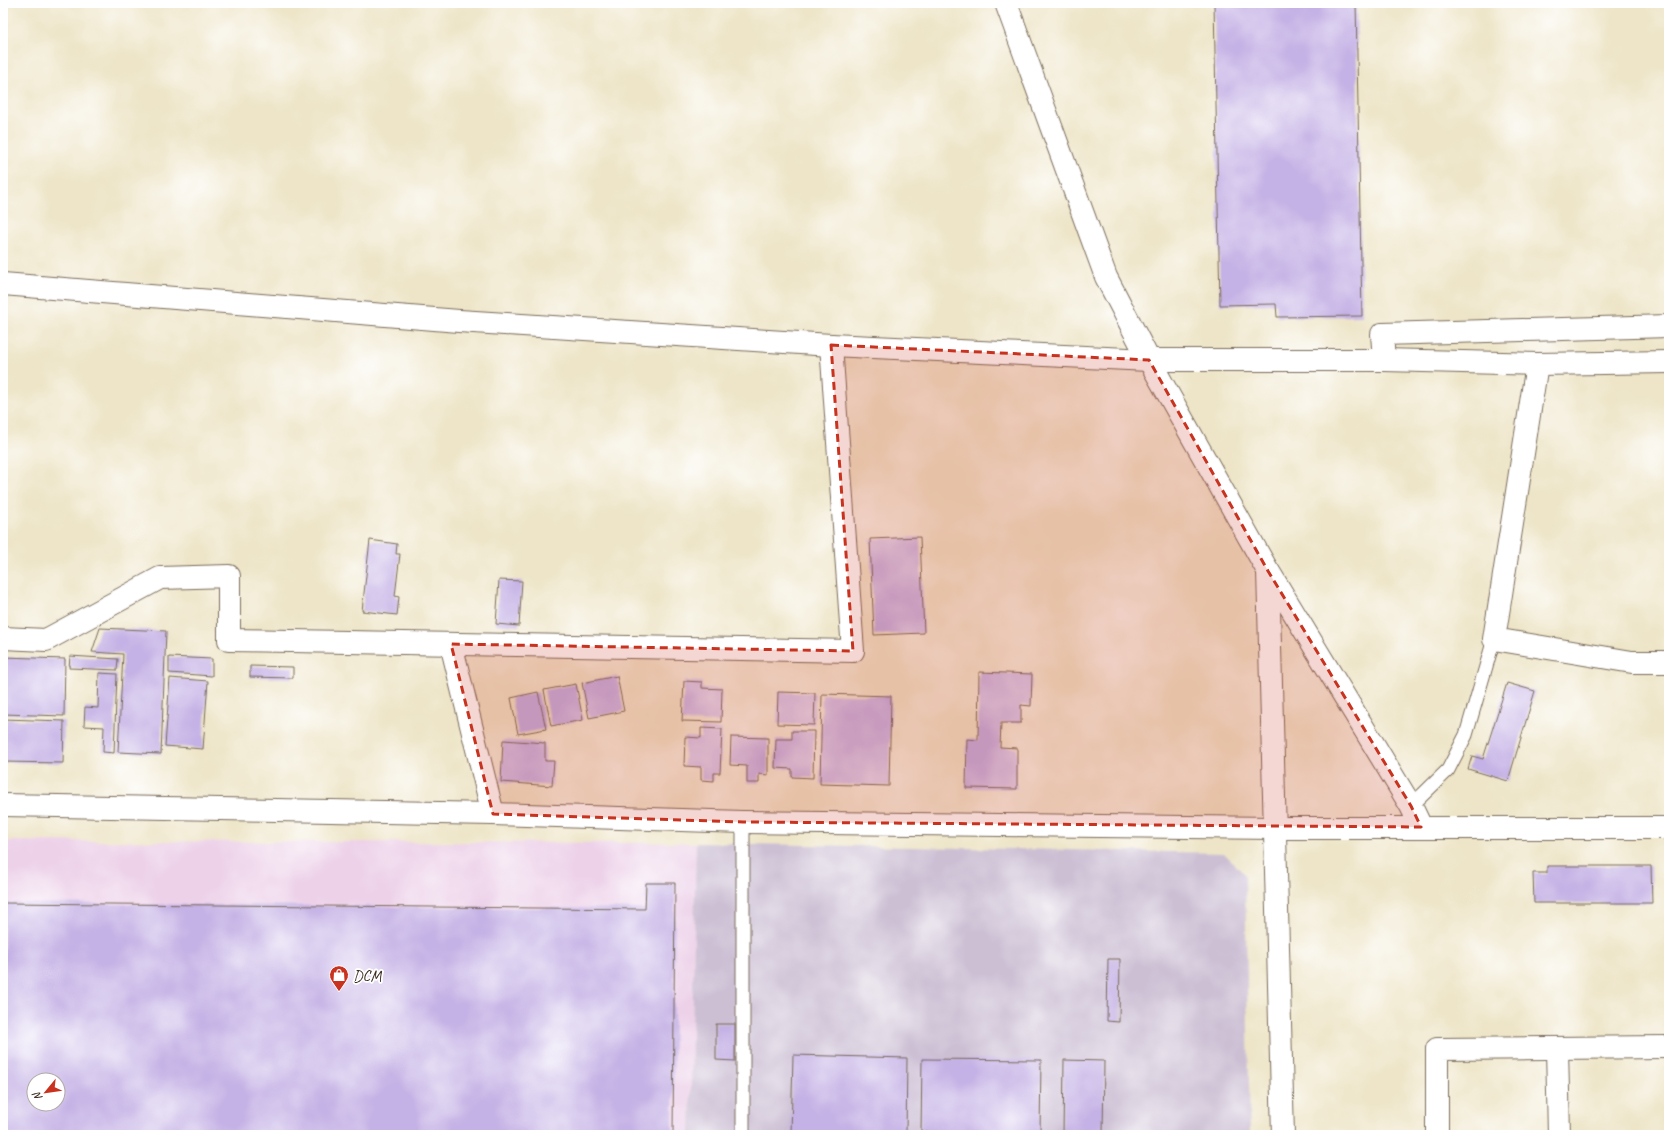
<svg xmlns="http://www.w3.org/2000/svg" width="1672" height="1138" viewBox="0 0 1672 1138" font-family="Caveat,sans-serif">
<rect width="100%" height="100%" fill="#fff"/>
<filter id="ink" filterUnits="userSpaceOnUse"><feTurbulence type="fractalNoise" baseFrequency=".025" numOctaves="2"/><feDisplacementMap in="SourceGraphic" scale="8" xChannelSelector="R" yChannelSelector="G"/><feConvolveMatrix kernelMatrix="1 2 1 2 8 2 1 2 1" color-interpolation-filters="sRGB"/></filter>
<filter id="wash" filterUnits="userSpaceOnUse"><feTurbulence type="fractalNoise" baseFrequency=".012" numOctaves="4" result="noise"/><feDisplacementMap in="SourceGraphic" scale="16" xChannelSelector="R" yChannelSelector="G"/><feGaussianBlur stdDeviation="0.9" result="paint"/><feColorMatrix in="noise" values="0 0 0 0 0 0 0 0 0 0 0 0 0 0 0 0 0 1.4 0 .05"/><feComposite in="paint" operator="in"/></filter>
<g filter="url(#wash)">
<rect width="100%" height="100%" fill="#eee5c8"/>
<path fill="#edd1e9" fill-rule="evenodd" d="M 3,841 L 696,843 L 690,1135 L 3,1135 ZM 34,1080 L 58,1080 L 58,1104 L 34,1104 Z"/>
<polygon fill="#ccbfd4" points="696,843 1224,853 1245,875 1250,1135 690,1135"/>
<g id="blocks">
<g fill="#c4b1e5" fill-rule="evenodd">
<polygon points="1214,3 1356,3 1362,316 1277,317 1276,304 1220,305"/>
<polygon points="920,537 924,633 874,635 870,539"/>
<polygon points="370,540 397,544 396,554 400,554 395,596 399,597 397,615 362,611"/>
<polygon points="499,580 522,581 519,626 496,624"/>
<polygon points="100,628 166,631 161,754 118,752 123,654 92,652"/>
<polygon points="70,656 118,659 117,670 69,668"/>
<polygon points="3,657 65,659 64,716 3,714"/>
<polygon points="169,657 212,659 212,676 169,673"/>
<polygon points="250,666 293,667 293,678 250,677"/>
<polygon points="979,672 1032,674 1031,706 1021,705 1021,723 1001,723 1000,747 1017,748 1017,789 966,788 967,739 978,740"/>
<polygon points="99,673 117,674 114,753 103,752 104,727 84,726 85,707 98,708"/>
<polygon points="617,676 624,711 589,718 582,683"/>
<polygon points="170,678 208,681 203,749 165,746"/>
<polygon points="684,681 702,682 702,688 722,689 721,722 682,721"/>
<polygon points="1507,683 1535,691 1508,781 1468,769 1472,756 1483,759"/>
<polygon points="576,684 583,720 551,726 544,690"/>
<polygon points="538,692 546,729 518,734 511,698"/>
<polygon points="778,692 815,693 814,725 777,724"/>
<polygon points="822,694 891,696 889,786 820,784"/>
<polygon points="3,719 64,721 63,763 3,762"/>
<polygon points="701,728 722,729 720,773 714,773 714,781 701,780 701,767 684,766 685,737 701,738"/>
<polygon points="792,731 814,731 813,778 792,777 792,769 775,768 776,739 792,739"/>
<polygon points="731,737 768,738 768,775 759,774 759,783 747,783 747,766 730,765"/>
<polygon points="503,740 545,743 545,761 554,761 552,786 501,782"/>
<polygon points="1547,866 1651,866 1652,903 1534,903 1533,873 1547,873"/>
<path d="M 646,883 L 675,883 L 673,1135 L 3,1135 L 4,903 L 645,909 ZM 34,1080 L 58,1080 L 58,1104 L 34,1104 Z"/>
<polygon points="1108,959 1120,959 1119,1022 1107,1021"/>
<polygon points="716,1024 735,1024 735,1061 716,1060"/>
<polygon points="793,1055 907,1058 906,1135 791,1135"/>
<polygon points="922,1059 1041,1060 1040,1133 921,1132"/>
<polygon points="1064,1060 1104,1061 1103,1135 1063,1135"/>
</g>
</g>
</g>
<g filter="url(#ink)">
<use href="#blocks" fill-opacity="0" stroke="#7a6b5a" stroke-width="1"/>
<g fill="none" stroke-linecap="round" stroke-linejoin="round">
<g stroke="#7a6b5a" stroke-width="15">
<g id="service">
<polyline points="1411,806 1448,770 1466,735 1494,639"/>
<polyline points="743,822 743,1135"/>
</g>
</g>
<g stroke="#7a6b5a" stroke-width="24">
<g id="minor">
<polyline points="1006,3 1106,277 1149,360 1268,571 1283,1135"/>
<polyline points="3,284 459,321 831,345 1149,360 1384,360 1537,364 1669,362"/>
<polyline points="1384,360 1382,334 1669,326"/>
<polyline points="1537,364 1494,639 1632,662 1669,662"/>
<polyline points="1269,572 1411,806 1421,827"/>
<polyline points="3,638 46,640 160,578 229,576 229,640 853,651 831,345"/>
<polyline points="451,644 493,814"/>
<polyline points="1557,1048 1559,1135"/>
<polyline points="1437,1135 1437,1049 1669,1047"/>
</g>
</g>
<g stroke="#7a6b5a" stroke-width="24">
<polyline id="tertiary" points="3,805 493,814 743,822 1276,828 1669,828"/>
</g>
<use href="#service" stroke="#fff" stroke-width="13"/>
<use href="#minor" stroke="#fff" stroke-width="22"/>
<use href="#tertiary" stroke="#fff" stroke-width="22"/>
</g>
</g>
<path fill="#c8321e" fill-opacity="0.2" stroke="#c8321e" stroke-width="3" stroke-dasharray="8 5" stroke-linejoin="round" d="M 831,345 L 1149,360 L 1268,571 L 1411,806 L 1421,827 L 743,822 L 493,814 L 451,644 L 853,651 Z"/>
<defs>
<g id="shop-pin" transform="scale(1)"><path d="M0 17L-7.5 6A9.5 9.5 0 1 1 7.5 6Z" fill="#c8321e" stroke="#fff"/><path d="M-5-2.5h2.3a2.7 3.5 0 0 1 5.4 0H5L5.5 6h-11ZM-1.5-2.5h3a1.5 2.3 0 0 0-3 0Z" fill="#fff"/></g>
</defs>
<g fill-rule="evenodd">
<use href="#shop-pin" x="339" y="975"/>
</g>
<g text-anchor="middle" stroke-width="3.5" stroke-linejoin="round" paint-order="stroke">
<g font-size="16" fill="#3b2a1e" stroke="#fff" text-anchor="start">
<text x="353" y="981">DCM</text>
</g>
</g>
<rect width="1672" height="1138" fill="none" stroke="#fff" stroke-width="16"/>
<g transform="translate(46 1092) rotate(241)"><circle r="19" fill="#ffffff" stroke="#b1aaa5"/>
<path d="M0-3L7 15L0 10L-7 15Z" fill="#c8321e"/>
<text y="-6" font-size="11" font-weight="bold" text-anchor="middle" fill="#3b2a1e">N</text>
</g>
</svg>
